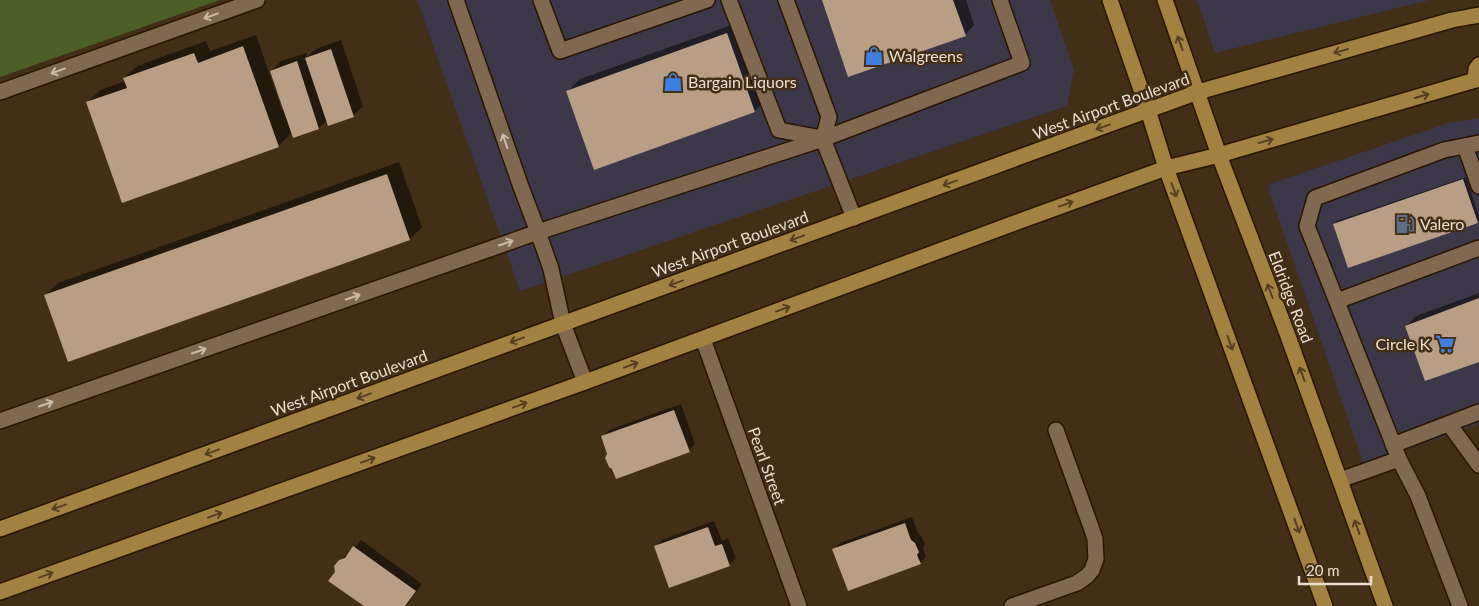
<svg xmlns="http://www.w3.org/2000/svg" width="1479" height="606" viewBox="0 0 1479 606" font-family="Lato,sans-serif">
<rect width="100%" height="100%" fill="#432e17"/>
<g fill="#3c3849">
<polygon points="417,0 1050,0 1074,70 1067,106 520,291"/>
<polygon points="1197,0 1430,0 1215,53"/>
<polygon points="1479,118 1479,424 1364,465 1267,185 1448,123"/>
</g>
<polygon fill="#4b5f26" points="0,0 220,0 0,77"/>
<g fill="#0007">
<polygon points="823,0 966,0 974,25 965,35"/>
<polygon points="740,22 767,99 755,111 595,168 568,91 580,79"/>
<polygon points="256,35 282,110 285,110 272,71 281,61 306,53 307,57 316,49 341,40 363,106 353,116 327,120 319,128 292,132 279,146 88,102 100,90 126,81 124,78 137,66 206,41 210,51"/>
<polygon points="399,162 422,227 410,239 68,360 45,296 58,283"/>
<polygon points="1466,177 1479,216 1479,221 1477,222 1334,224 1337,221"/>
<polygon points="1479,293 1479,360 1406,326 1416,316"/>
<polygon points="681,404 695,444 689,451 602,437 609,430"/>
<polygon points="912,517 918,533 921,536 925,544 923,548 926,557 920,563 834,550 840,543"/>
<polygon points="714,521 722,541 728,538 736,558 729,565 655,547 662,540"/>
<polygon points="361,540 422,584 406,606 366,606 337,572 340,561 347,554 350,553"/>
</g>
<g fill="#b89e84">
<polygon points="822,0 953,0 966,36 848,77"/>
<polygon points="727,33 755,112 594,170 566,91"/>
<polygon points="243,46 279,147 122,203 86,102 127,88 123,78 194,53 198,63"/>
<polygon points="331,49 354,117 328,126 305,58"/>
<polygon points="297,61 319,129 293,138 270,71"/>
<polygon points="387,174 410,240 68,362 44,295"/>
<polygon points="1463,179 1478,223 1348,268 1333,224"/>
<polygon points="1479,298 1479,362 1425,381 1405,326"/>
<polygon points="674,410 690,452 616,479 612,469 609,467 605,458 607,454 601,436"/>
<polygon points="905,523 911,540 915,543 919,552 917,555 921,564 848,591 832,549"/>
<polygon points="708,527 715,546 722,544 730,566 669,588 654,546"/>
<polygon points="353,546 416,591 405,606 364,606 328,581 335,572 334,566 339,560 345,558"/>
</g>
<g fill="none" stroke-linecap="round" stroke-linejoin="round">
<g stroke="#291601" stroke-width="18">
<g id="minor">
<polyline points="541,0 560,51 707,0"/>
<polyline points="729,0 779,130 822,138"/>
<polyline points="786,0 829,117 823,139 854,218"/>
<polyline points="0,92 257,0"/>
<polyline points="1465,146 1479,186"/>
<polyline points="1337,301 1479,248"/>
<polyline points="703,339 799,606"/>
<polyline points="585,382 563,324 551,269 538,232 823,139 1022,63 1000,0"/>
<polyline points="0,421 538,232 521,187 456,0"/>
<polyline points="1449,424 1479,465"/>
<polyline points="1393,445 1479,412"/>
<polyline points="1340,480 1399,459"/>
<polyline points="1012,606 1077,583 1087,576 1092,570 1096,559 1095,539 1091,527 1056,430"/>
<polyline points="1460,606 1418,496 1399,459 1307,226 1315,198 1444,150 1479,143"/>
</g>
</g>
<g stroke="#291601" stroke-width="18">
<g id="major">
<polyline points="1110,0 1148,110 1166,168 1325,606"/>
<polyline points="1165,0 1219,155 1288,336 1385,606"/>
<polyline points="1475,80 1476,69 1479,65"/>
<polyline points="0,529 1198,92 1452,20 1479,15"/>
<polyline points="0,592 585,382 1020,221 1166,168 1219,155 1479,79"/>
</g>
</g>
<use href="#minor" stroke="#806950" stroke-width="15"/>
<use href="#major" stroke="#a28241" stroke-width="15"/>
</g>
<defs><path id="oneway-shaft" d="M-6 0H5M1.5-3L5.5 0L1.5 3" fill="none" stroke-width="1.6" stroke-linecap="round" stroke-linejoin="round" transform="scale(1.25)"/></defs>
<g stroke="#cbbbaa">
<use href="#oneway-shaft" transform="translate(211 16) rotate(160)"/>
<use href="#oneway-shaft" transform="translate(58 71) rotate(160)"/>
<use href="#oneway-shaft" transform="translate(505 141) rotate(-109)"/>
<use href="#oneway-shaft" transform="translate(506 243) rotate(-19)"/>
<use href="#oneway-shaft" transform="translate(353 297) rotate(-19)"/>
<use href="#oneway-shaft" transform="translate(199 351) rotate(-19)"/>
<use href="#oneway-shaft" transform="translate(46 404) rotate(-19)"/>
</g>
<g stroke="#563f1f">
<use href="#oneway-shaft" transform="translate(1180 43) rotate(-110)"/>
<use href="#oneway-shaft" transform="translate(1341 51) rotate(164)"/>
<use href="#oneway-shaft" transform="translate(1422 96) rotate(-16)"/>
<use href="#oneway-shaft" transform="translate(1103 127) rotate(160)"/>
<use href="#oneway-shaft" transform="translate(1266 141) rotate(-16)"/>
<use href="#oneway-shaft" transform="translate(950 183) rotate(160)"/>
<use href="#oneway-shaft" transform="translate(1174 190) rotate(70)"/>
<use href="#oneway-shaft" transform="translate(1066 204) rotate(-20)"/>
<use href="#oneway-shaft" transform="translate(797 238) rotate(160)"/>
<use href="#oneway-shaft" transform="translate(676 283) rotate(160)"/>
<use href="#oneway-shaft" transform="translate(1270 291) rotate(-111)"/>
<use href="#oneway-shaft" transform="translate(783 309) rotate(-20)"/>
<use href="#oneway-shaft" transform="translate(517 340) rotate(160)"/>
<use href="#oneway-shaft" transform="translate(1230 343) rotate(70)"/>
<use href="#oneway-shaft" transform="translate(631 365) rotate(-20)"/>
<use href="#oneway-shaft" transform="translate(1302 374) rotate(-110)"/>
<use href="#oneway-shaft" transform="translate(364 396) rotate(160)"/>
<use href="#oneway-shaft" transform="translate(520 405) rotate(-20)"/>
<use href="#oneway-shaft" transform="translate(212 452) rotate(160)"/>
<use href="#oneway-shaft" transform="translate(368 460) rotate(-20)"/>
<use href="#oneway-shaft" transform="translate(59 507) rotate(160)"/>
<use href="#oneway-shaft" transform="translate(215 515) rotate(-20)"/>
<use href="#oneway-shaft" transform="translate(1297 526) rotate(70)"/>
<use href="#oneway-shaft" transform="translate(1357 527) rotate(-110)"/>
<use href="#oneway-shaft" transform="translate(46 575) rotate(-20)"/>
</g>
<defs>
<g id="shop-bare" transform="scale(1.5)"><path d="M-5-2.5h2.3a2.7 3.5 0 0 1 5.4 0H5L5.5 6h-11ZM-1.5-2.5h3a1.5 2.3 0 0 0-3 0Z" fill="#3f7fe0" stroke="#432e17" stroke-width="2.5" paint-order="stroke"/></g>
<g id="fuel-bare" transform="scale(1.5)"><path d="M-5.5-6h7V0h2V4h1.3V-2.5L3-4.5l.8-.8L6-3V5H2.5V1h-1V6h-7ZM-4.2-4.7v3.2H.2V-4.7Z" fill="#5c6f8a" stroke="#432e17" stroke-width="2.5" paint-order="stroke"/></g>
<g id="supermarket-bare" transform="scale(1.5)"><path d="M-6-5.5h2.5l.6 2H6L4.5 2H-2.5L-4.4-4H-6ZM-1.5 3.2a1.3 1.3 0 1 0 .1 0ZM3 3.2a1.3 1.3 0 1 0 .1 0Z" fill="#3f7fe0" stroke="#432e17" stroke-width="2.5" paint-order="stroke"/></g>
</defs>
<g fill-rule="evenodd">
<use href="#shop-bare" x="874" y="56"/>
<use href="#shop-bare" x="673" y="82"/>
<use href="#fuel-bare" x="1405" y="224"/>
<use href="#supermarket-bare" x="1445" y="344"/>
</g>
<g text-anchor="middle" stroke-width="5" stroke-linejoin="round" paint-order="stroke">
<g font-size="16" fill="#ebded0" stroke="#432e17" text-anchor="start">
<text x="889" y="62">Walgreens</text>
<text x="688" y="88">Bargain Liquors</text>
<text x="1420" y="230">Valero</text>
<text x="1430" y="350" text-anchor="end">Circle K</text>
</g>
<g font-size="16" fill="#ebded0" stroke="#432e17">
<text transform="translate(1111 106) rotate(-20)" y="6">West Airport Boulevard</text>
<text transform="translate(730 244) rotate(-20)" y="6">West Airport Boulevard</text>
<text transform="translate(1291 297) rotate(69)" y="6">Eldridge Road</text>
<text transform="translate(349 383) rotate(-20)" y="6">West Airport Boulevard</text>
<text transform="translate(767 466) rotate(70)" y="6">Pearl Street</text>
</g>
</g>
<path d="M1299 576v8h72v-8" fill="none" stroke="#ebded0" stroke-width="2.5"/>
<text x="1306" y="576" font-size="15" fill="#ebded0" stroke="#432e17" stroke-width="4" paint-order="stroke">20 m</text>
</svg>
